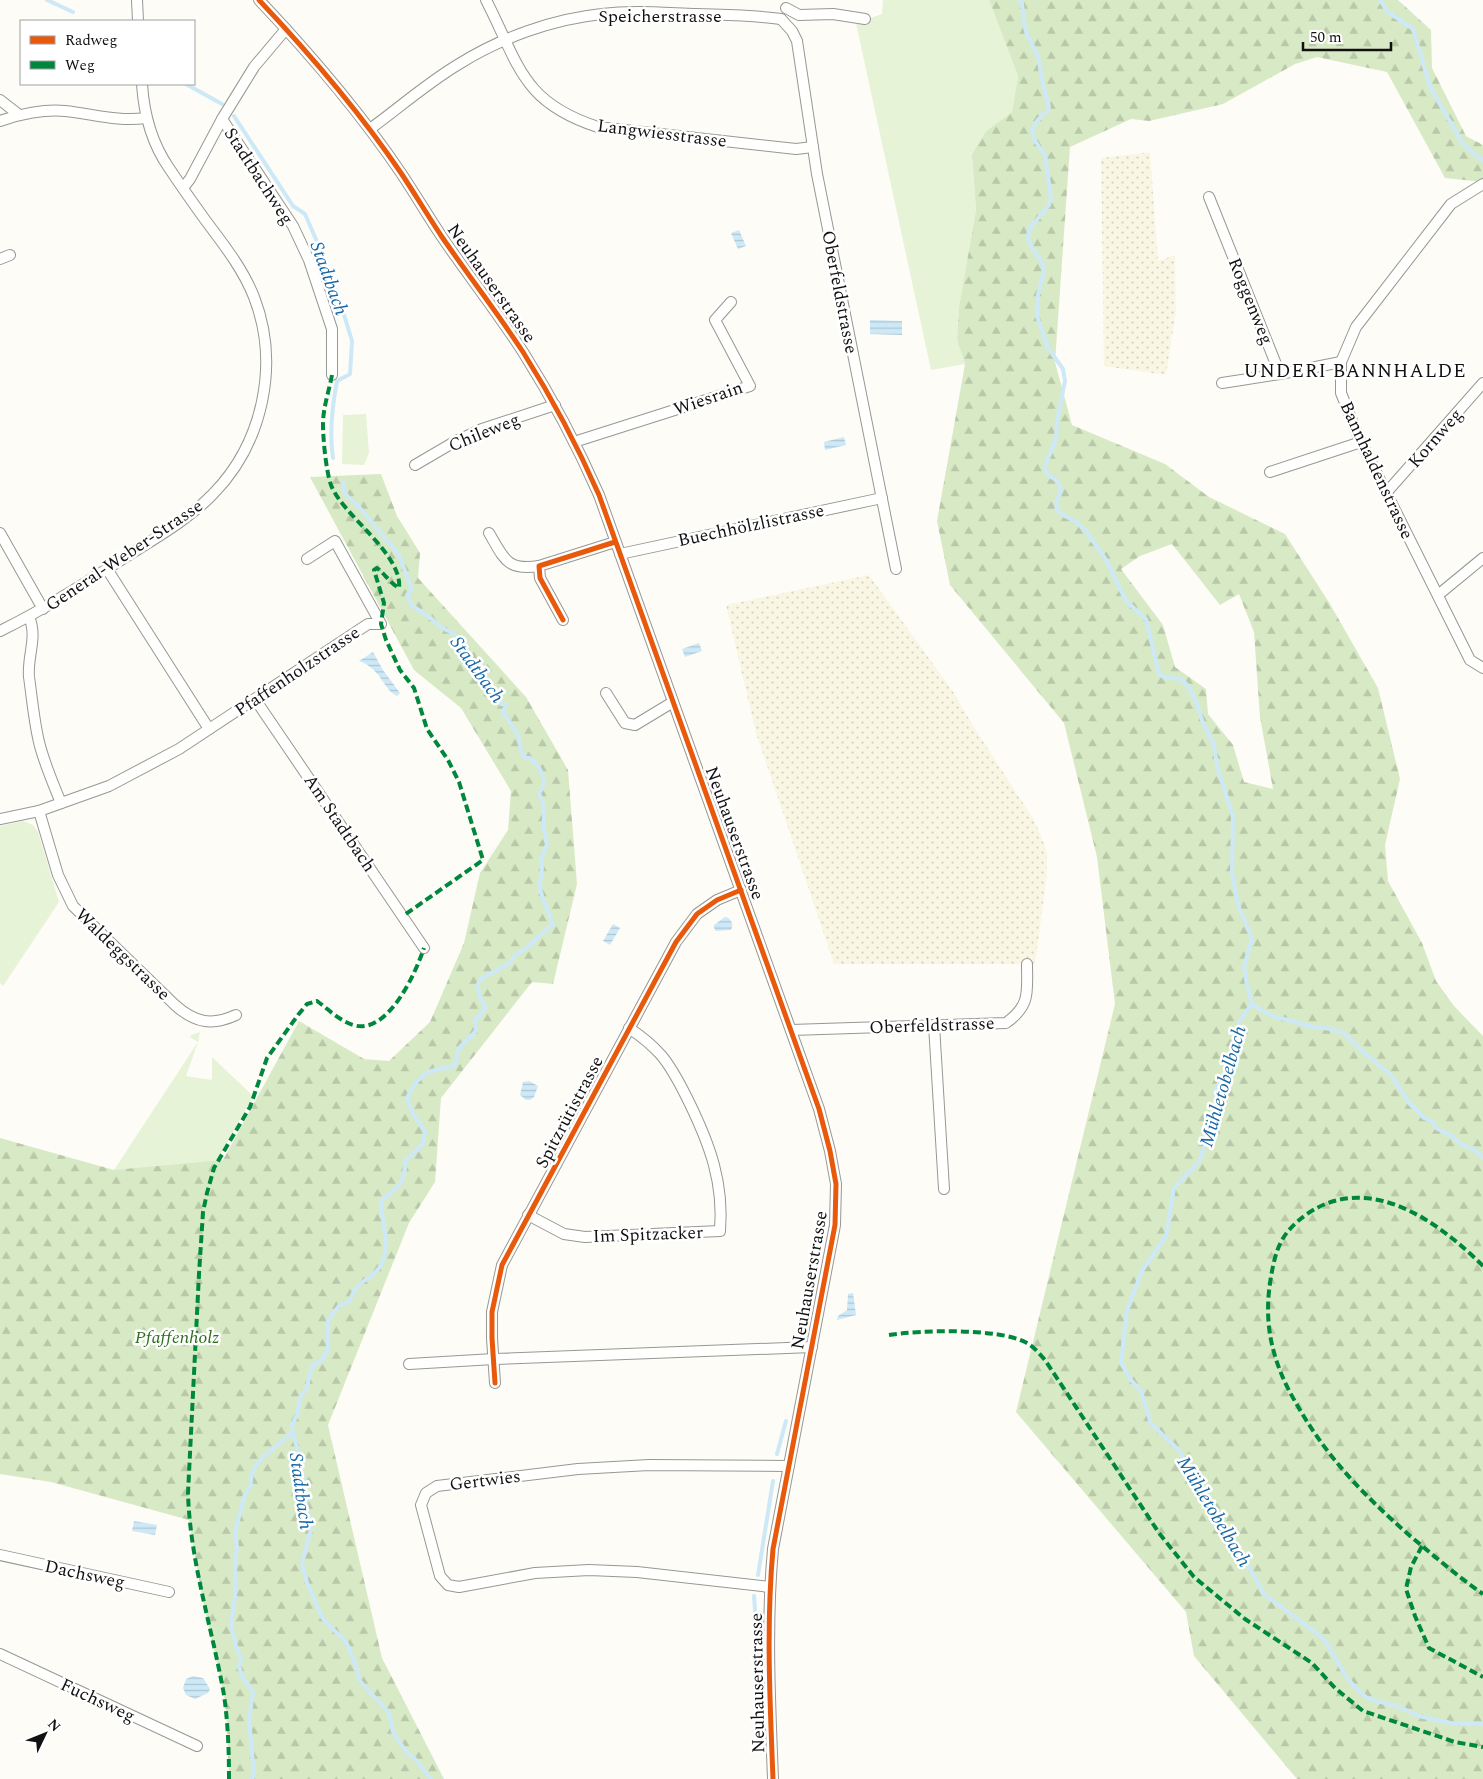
<svg xmlns="http://www.w3.org/2000/svg" width="1483" height="1779" viewBox="0 0 1483 1779" font-family="Spectral,serif">
<defs>
<pattern id="farmland-dots" width="8" height="8" patternUnits="userSpaceOnUse" patternTransform="scale(1.25)"><rect width="8" height="8" fill="#f9f7e4"/><path d="M2 2h.1M6 6h.1" fill="none" stroke="#d4d3c3" stroke-width="1.8" stroke-linecap="round"/></pattern>
<pattern id="forest-firs" width="22" height="20" patternUnits="userSpaceOnUse" patternTransform="scale(1.25)"><rect width="22" height="20" fill="#d8eac5"/><path d="M5 1l3.5 6h-7zM16 11l3.5 6h-7z" fill="#b8c8a8"/></pattern>
<pattern id="water-rules" width="6" height="5" patternUnits="userSpaceOnUse" patternTransform="scale(1.25)"><rect width="6" height="5" fill="#cde8f7"/><path d="M0 2.5h6" fill="none" stroke="#afc6d3"/></pattern>
</defs>
<rect width="100%" height="100%" fill="#fdfcf7"/>
<g fill="url(#farmland-dots)">
<polygon points="1150,152 1158,261 1175,255 1176,311 1166,375 1104,366 1101,158"/>
<polygon points="869,575 954,693 972,724 1034,820 1041,836 1047,852 1047,874 1035,964 834,964 756,733 726,605"/>
</g>
<g fill="#e7f3d7">
<polygon points="883,0 989,0 1018,76 1012,112 986,131 972,154 976,210 959,307 957,338 965,364 931,370 856,23 882,14"/>
<polygon points="366,414 369,453 364,465 342,464 343,415"/>
<polygon points="23,821 33,825 38,832 59,902 3,986 0,983 0,826"/>
<polygon points="200,1032 198,1042 186,1076 212,1080 212,1057 251,1094 251,1100 214,1166 114,1170 198,1042 190,1037 191,1035"/>
</g>
<g fill="url(#forest-firs)" fill-rule="evenodd">
<path d="M 989,0 L 1398,0 L 1431,30 L 1432,68 L 1466,136 L 1483,145 L 1483,182 L 1445,178 L 1387,72 L 1317,57 L 1295,64 L 1223,104 L 1149,121 L 1131,119 L 1070,147 L 1055,362 L 1072,425 L 1165,464 L 1209,497 L 1285,534 L 1330,604 L 1378,688 L 1400,779 L 1385,845 L 1388,881 L 1422,943 L 1436,981 L 1454,1006 L 1483,1036 L 1483,1779 L 1297,1779 L 1194,1656 L 1186,1612 L 1016,1412 L 1115,1004 L 1097,857 L 1064,723 L 950,585 L 937,521 L 965,364 L 957,339 L 959,307 L 976,210 L 972,154 L 986,131 L 1012,112 L 1018,76 ZM 1172,544 L 1220,605 L 1239,594 L 1254,632 L 1260,717 L 1273,789 L 1244,782 L 1233,745 L 1208,714 L 1206,689 L 1175,667 L 1163,625 L 1121,569 L 1140,556 Z"/>
<polygon points="381,474 397,516 420,553 418,578 526,697 568,770 577,884 553,984 532,982 441,1098 435,1182 409,1223 328,1425 382,1658 444,1779 229,1779 227,1726 224,1695 202,1597 189,1520 51,1482 0,1474 0,1138 114,1170 223,1160 299,1021 364,1059 389,1061 430,1022 464,943 480,873 508,830 511,791 461,708 414,670 310,477"/>
</g>
<g fill="url(#water-rules)">
<polygon points="739,230 746,246 738,249 731,233"/>
<polygon points="870,320 902,321 902,335 870,334"/>
<polygon points="844,437 846,445 825,450 824,442"/>
<polygon points="699,643 702,651 685,657 682,649"/>
<path d="M 373,652 L 383,670 L 400,693 L 397,696 C 384,691 381,668 359,661 Z"/>
<path d="M 725,917 C 731,918 734,924 731,930 L 716,931 L 714,928 L 714,925 Z"/>
<polygon points="613,924 620,928 610,945 603,941"/>
<polygon points="529,1081 538,1086 534,1097 530,1100 526,1100 520,1095 523,1082"/>
<polygon points="853,1293 856,1315 837,1320 838,1316 847,1310 848,1294"/>
<polygon points="134,1521 157,1525 155,1535 132,1531"/>
<polygon points="193,1676 203,1678 210,1689 208,1693 195,1699 186,1695 183,1688 186,1679"/>
</g>
<g fill="none" stroke-linecap="round" stroke-linejoin="round">
<g stroke="#cde8f7" stroke-width="4">
<polyline points="47,0 73,12"/>
<polyline points="1019,0 1022,3 1024,24 1027,35 1038,56 1043,85 1049,106 1048,110 1037,121 1032,130 1034,139 1045,156 1051,198 1049,205 1029,229 1028,238 1032,248 1042,262 1044,270 1038,295 1037,316 1048,348 1063,369 1065,381 1057,421 1056,439 1045,466 1047,474 1056,480 1060,486 1061,491 1056,504 1057,510 1063,515 1075,521 1086,531 1106,560 1126,601 1146,619 1159,674 1164,677 1181,679 1188,686 1197,704 1203,723 1214,745 1217,765 1233,817 1232,873 1238,905 1252,938 1244,967 1247,985 1252,1004 1240,1020 1229,1063 1216,1089 1215,1116 1200,1160 1174,1188 1166,1236 1142,1271 1127,1310 1121,1363 1131,1380 1141,1391 1151,1424 1180,1451 1185,1464 1222,1527 1237,1546 1264,1594 1324,1639 1347,1678 1357,1689 1367,1698 1399,1707 1419,1716 1451,1723 1483,1724"/>
<polyline points="1380,0 1387,11 1413,29 1430,87 1463,144 1483,161"/>
<polyline points="186,84 222,104"/>
<path d="M 234,116 L 293,206 L 305,214 L 321,251 L 341,305 L 352,341 L 350,374 L 337,381 C 332,407 329,432 333,458"/>
<polyline points="1252,1004 1264,1012 1273,1016 1313,1027 1332,1029 1345,1034 1360,1049 1391,1075 1409,1103 1424,1118 1433,1122 1436,1128 1452,1136 1461,1144 1473,1149 1483,1158"/>
<polyline points="293,1432 302,1470 304,1493 311,1529 302,1563 307,1583 322,1617 328,1625 344,1639 348,1646 357,1669 359,1680 389,1713 393,1732 407,1753 415,1759 431,1779"/>
<polyline points="777,1454 786,1421"/>
<polyline points="758,1575 773,1481"/>
<polyline points="754,1596 758,1653"/>
<path d="M 252,1779 L 254,1775 L 249,1720 L 253,1692 L 242,1676 L 239,1667 L 241,1658 L 236,1646 L 231,1624 L 235,1597 L 235,1560 L 237,1547 L 235,1532 L 245,1494 L 251,1485 C 248,1461 278,1447 293,1432 L 292,1425 L 297,1415 L 301,1395 L 306,1390 L 312,1366 L 324,1358 L 328,1346 L 328,1320 L 339,1306 L 350,1301 C 357,1277 373,1282 382,1263 C 391,1243 381,1222 381,1201 C 400,1186 404,1184 406,1160 L 423,1144 L 425,1131 L 413,1114 L 407,1098 C 420,1071 427,1071 455,1066 L 459,1048 L 476,1031 L 475,1020 L 482,1013 L 485,1007 L 479,995 L 478,984 L 482,978 L 510,963 L 515,955 L 525,949 L 553,924 C 549,911 541,900 540,886 C 540,876 544,868 541,859 L 547,844 L 544,829 L 544,806 L 539,793 C 550,781 540,767 530,758 L 525,758 L 521,750 L 518,735 L 503,712 L 506,705 L 501,704 L 500,699 L 497,698 L 493,690 L 484,684 L 473,660 L 461,650 L 454,634 L 439,626 L 432,619 L 411,605 L 407,595 L 412,590 L 399,555 L 359,507 L 348,497 L 344,491 L 343,482"/>
</g>
<g stroke="#979795" stroke-width="12">
<g id="minor">
<polyline points="137,0 138,21"/>
<path d="M 259,0 C 310,54 359,111 401,173 C 415,194 428,216 442,237 C 468,275 497,312 523,352 C 552,398 577,445 599,495 L 819,1109 L 830,1151 L 836,1184 L 835,1225 L 773,1549 C 766,1626 770,1702 773,1779"/>
<path d="M 486,0 C 519,64 521,102 598,127 L 796,149 L 813,147"/>
<polyline points="786,8 799,15 833,14 865,19"/>
<polyline points="781,19 792,31 797,41 817,174 896,569"/>
<polyline points="0,100 18,114"/>
<polyline points="222,119 293,226 309,260 332,329 332,375"/>
<path d="M 0,121 C 19,114 45,109 65,111 C 93,114 118,122 146,118"/>
<path d="M 370,129 C 399,108 427,83 459,64 C 501,38 552,19 602,14 C 633,10 665,13 697,14 C 725,15 753,15 781,19"/>
<polyline points="1483,184 1451,204 1356,327 1341,362 1341,393 1359,438 1470,660 1483,668"/>
<polyline points="183,188 190,179 222,119 254,67 286,29"/>
<polyline points="1209,197 1280,374 1341,362"/>
<polyline points="0,259 10,255"/>
<polyline points="1222,383 1280,374"/>
<polyline points="574,442 750,386 715,320 731,302"/>
<polyline points="415,465 456,441 482,429 555,405"/>
<polyline points="1270,472 1361,442"/>
<polyline points="1386,493 1483,383"/>
<polyline points="0,533 43,609"/>
<path d="M 489,533 C 504,558 506,571 539,566"/>
<polyline points="620,554 882,498"/>
<polyline points="107,569 209,729"/>
<polyline points="1438,595 1483,558"/>
<path d="M 29,617 C 38,637 27,656 29,677 C 32,698 34,721 39,742 C 44,763 53,783 61,803"/>
<polyline points="563,620 540,578 539,566 615,542"/>
<path d="M 0,631 C 41,611 79,587 118,562 C 150,541 186,522 213,494 C 263,443 280,364 254,297 C 243,269 224,245 206,221 C 193,203 181,186 169,168 C 151,142 144,115 142,84"/>
<polyline points="606,693 625,723 635,725 673,702"/>
<polyline points="255,699 424,948"/>
<path d="M 39,811 L 58,875 L 73,906 L 175,1005 C 195,1023 212,1026 236,1015"/>
<polyline points="0,819 39,811 109,786 179,749 368,624 381,624 335,541 307,559"/>
<polyline points="934,1025 944,1189"/>
<path d="M 791,1030 L 1006,1023 C 1031,1005 1027,992 1027,964"/>
<path d="M 528,1215 L 564,1234 L 585,1237 L 720,1231 C 724,1183 710,1145 689,1102 C 681,1086 673,1069 661,1055 C 652,1045 641,1036 629,1028"/>
<polyline points="409,1364 494,1359 812,1347"/>
<polyline points="495,1383 492,1338 492,1312 502,1265 676,942 697,914 717,900 741,890"/>
<polyline points="0,1555 169,1592"/>
<polyline points="770,1587 637,1572 589,1570 535,1573 459,1587 448,1585 440,1576 421,1505 426,1493 437,1486 578,1469 649,1465 789,1466"/>
<polyline points="0,1654 197,1746"/>
</g>
</g>
<use href="#minor" stroke="#fffffe" stroke-width="10"/>
<g stroke="#00873e" stroke-width="4" stroke-dasharray="8 4" stroke-linecap="butt">
<path d="M 332,375 C 329,391 323,408 323,424 C 323,439 326,471 331,485 C 342,515 403,554 399,588 C 390,583 385,574 377,568 L 374,570 L 384,603 L 381,624 L 386,640 L 400,670 L 414,688 L 427,729 L 448,760 L 459,782 L 483,860 L 403,916"/>
<path d="M 1483,1266 C 1439,1222 1369,1171 1307,1214 C 1282,1232 1276,1247 1271,1277 C 1265,1311 1268,1341 1281,1373 C 1286,1386 1293,1398 1300,1410 C 1330,1461 1365,1496 1409,1535 C 1433,1555 1457,1576 1483,1594"/>
<path d="M 889,1335 C 920,1330 998,1328 1025,1342 C 1033,1346 1039,1353 1045,1360 L 1159,1533 L 1194,1577 L 1245,1619 L 1312,1663 L 1335,1688 L 1363,1711 L 1455,1742 L 1483,1747"/>
<polyline points="1422,1546 1411,1567 1406,1589 1415,1616 1429,1648 1483,1677"/>
<path d="M 229,1779 C 229,1751 228,1723 224,1695 C 212,1627 190,1562 188,1493 L 199,1274 L 203,1212 L 207,1193 L 214,1168 L 250,1107 L 267,1058 L 298,1015 L 307,1004 L 317,1001 C 328,1009 340,1021 353,1025 C 388,1036 416,972 424,948"/>
</g>
<g stroke="#fff" stroke-width="8">
<g id="cycleway">
<path d="M 259,0 C 310,54 359,111 401,173 C 415,194 428,216 442,237 C 468,275 497,312 523,352 C 552,398 577,445 599,495 L 819,1109 L 830,1151 L 836,1184 L 835,1225 L 773,1549 C 766,1626 770,1702 773,1779"/>
<polyline points="563,620 540,578 539,566 615,542"/>
<polyline points="495,1383 492,1338 492,1312 502,1265 676,942 697,914 717,900 741,890"/>
</g>
</g>
<use href="#cycleway" stroke="#e8590c" stroke-width="5"/>
</g>
<g text-anchor="middle" stroke-width="5" stroke-linejoin="round" paint-order="stroke">
<g font-size="18" fill="#111" stroke="#fff">
<text x="660" y="22">Speicherstrasse</text>
<text transform="translate(662 133) rotate(7)" y="6">Langwiesstrasse</text>
<text transform="translate(259 176) rotate(57)" y="6">Stadtbachweg</text>
<text transform="translate(492 283) rotate(55)" y="6">Neuhauserstrasse</text>
<text transform="translate(840 292) rotate(79)" y="6">Oberfeldstrasse</text>
<text transform="translate(1251 301) rotate(68)" y="6">Roggenweg</text>
<text transform="translate(708 398) rotate(-19)" y="6">Wiesrain</text>
<text transform="translate(484 432) rotate(-22)" y="6">Chileweg</text>
<text transform="translate(1435 438) rotate(-49)" y="6">Kornweg</text>
<text transform="translate(1377 470) rotate(65)" y="6">Bannhaldenstrasse</text>
<text transform="translate(751 525) rotate(-12)" y="6">Buechhölzlistrasse</text>
<text transform="translate(124 555) rotate(-34)" y="6">General-Weber-Strasse</text>
<text transform="translate(297 671) rotate(-34)" y="6">Pfaffenholzstrasse</text>
<text transform="translate(340 823) rotate(56)" y="6">Am Stadtbach</text>
<text transform="translate(735 833) rotate(70)" y="6">Neuhauserstrasse</text>
<text transform="translate(123 954) rotate(44)" y="6">Waldeggstrasse</text>
<text transform="translate(932 1025) rotate(-2)" y="6">Oberfeldstrasse</text>
<text transform="translate(569 1112) rotate(-62)" y="6">Spitzrütistrasse</text>
<text transform="translate(648 1234) rotate(-2)" y="6">Im Spitzacker</text>
<text transform="translate(809 1280) rotate(-80)" y="6">Neuhauserstrasse</text>
<text transform="translate(485 1480) rotate(-7)" y="6">Gertwies</text>
<text transform="translate(85 1574) rotate(12)" y="6">Dachsweg</text>
<text transform="translate(757 1683) rotate(-91)" y="6">Neuhauserstrasse</text>
<text transform="translate(98 1700) rotate(25)" y="6">Fuchsweg</text>
</g>
<g font-size="18" font-style="italic" fill="#2f6b1f" stroke="#fff">
<text x="177" y="1343">Pfaffenholz</text>
</g>
<g font-size="19" font-style="italic" fill="#1768a6" stroke="#fff">
<text transform="translate(330 278) rotate(70)" y="7">Stadtbach</text>
<text transform="translate(478 669) rotate(54)" y="7">Stadtbach</text>
<text transform="translate(1222 1086) rotate(-74)" y="7">Mühletobelbach</text>
<text transform="translate(302 1491) rotate(82)" y="7">Stadtbach</text>
<text transform="translate(1215 1511) rotate(59)" y="7">Mühletobelbach</text>
</g>
<g font-size="19" letter-spacing="1" fill="#111" stroke="#fff">
<text x="1355" y="377">UNDERI BANNHALDE</text>
</g>
</g>
<rect x="20" y="20" width="175" height="65" fill="#ffffff" stroke="#a0a0a0"/>
<rect x="30" y="36" width="25" height="8" fill="#e8590c" stroke="#a0a0a0"/>
<text x="65" y="45" font-size="15" fill="#111111">Radweg</text>
<rect x="30" y="61" width="25" height="8" fill="#00873e" stroke="#a0a0a0"/>
<text x="65" y="70" font-size="15" fill="#111111">Weg</text>
<g transform="translate(45 1734) rotate(47)" stroke="#ffffff" stroke-width="4" paint-order="stroke">
<path d="M0-4L9 19L0 12L-9 19Z" fill="#111111"/>
<text y="-8" font-size="14" font-weight="bold" text-anchor="middle" fill="#111111">N</text>
</g>
<path d="M1303 42v8h88v-8" fill="none" stroke="#111111" stroke-width="2.5"/>
<text x="1310" y="42" font-size="15" fill="#111111" stroke="#ffffff" stroke-width="4" paint-order="stroke">50 m</text>
</svg>
